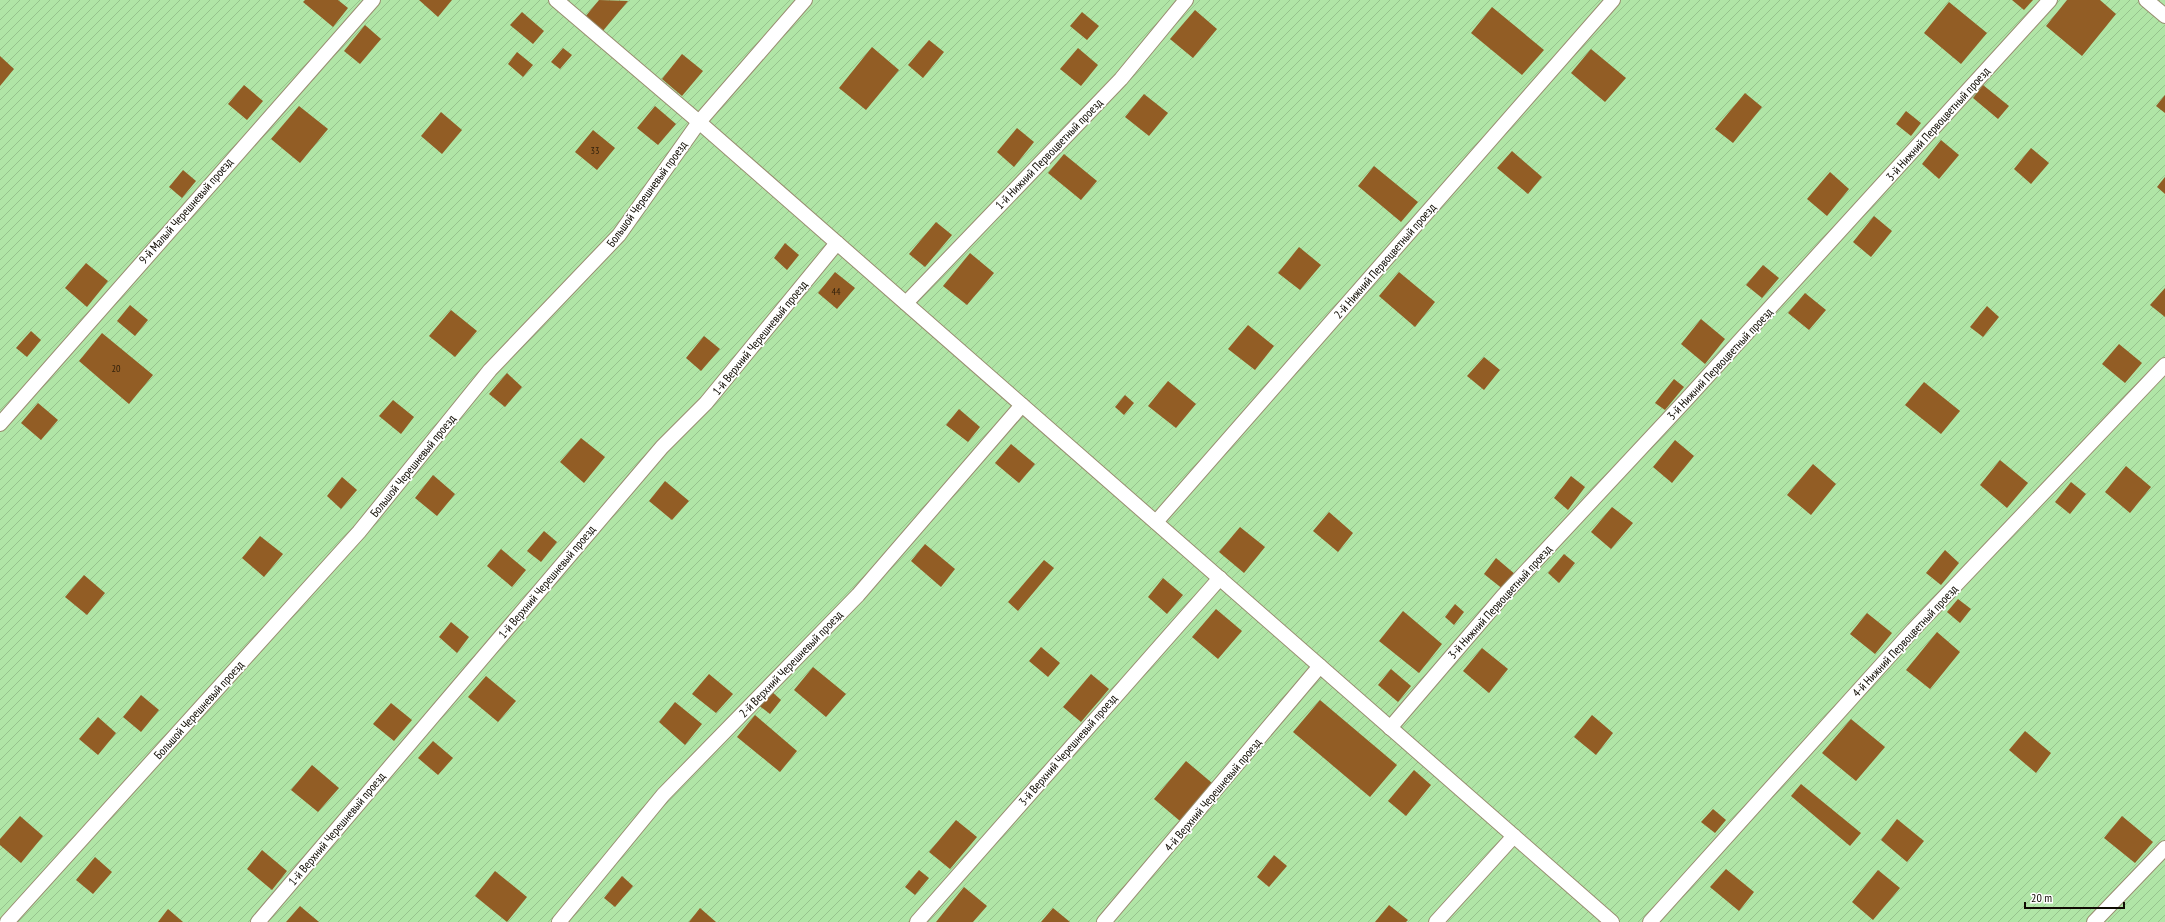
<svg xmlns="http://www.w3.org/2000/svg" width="2165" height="922" viewBox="0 0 2165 922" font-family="'PT Sans Narrow',sans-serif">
<defs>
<pattern id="garden-furrows" width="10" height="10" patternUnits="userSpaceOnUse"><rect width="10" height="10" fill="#b0e5a6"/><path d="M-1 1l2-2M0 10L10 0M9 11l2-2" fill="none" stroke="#96c38d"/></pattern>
</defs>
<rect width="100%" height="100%" fill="#fcf0d1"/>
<rect fill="url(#garden-furrows)" x="0" y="0" width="2165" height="922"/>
<g fill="#925d25">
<polygon points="305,0 338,0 348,8 333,27 303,2"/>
<polygon points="419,0 452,0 438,17"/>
<polygon points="599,0 628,1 602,32 585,17"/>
<polygon points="2012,0 2033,0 2024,10"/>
<polygon points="2067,0 2100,0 2116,14 2082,56 2046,26"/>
<polygon points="1949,2 1987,33 1961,64 1924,33"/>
<polygon points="1492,7 1544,50 1522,75 1471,33"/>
<polygon points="1195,10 1217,29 1193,58 1170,39"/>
<polygon points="522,12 544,31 533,44 510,25"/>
<polygon points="1082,12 1099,26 1087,40 1070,26"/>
<polygon points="365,25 381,39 360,64 344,51"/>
<polygon points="929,40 944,52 923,78 908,65"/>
<polygon points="872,47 899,70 866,110 839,88"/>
<polygon points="563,48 572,55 560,69 551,62"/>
<polygon points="1078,48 1098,65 1081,86 1060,69"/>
<polygon points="1591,49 1626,78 1605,102 1571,73"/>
<polygon points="517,52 533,65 523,77 508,64"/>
<polygon points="682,54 703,71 682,96 662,79"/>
<polygon points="0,56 14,69 0,86"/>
<polygon points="244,85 263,101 247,120 228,104"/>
<polygon points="1983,85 2009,106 1998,119 1973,98"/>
<polygon points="1745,93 1762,107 1733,143 1715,129"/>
<polygon points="1144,94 1168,113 1149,136 1125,117"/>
<polygon points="2165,95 2165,113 2156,106"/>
<polygon points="299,106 328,129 300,163 271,139"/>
<polygon points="655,106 676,124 658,145 637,128"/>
<polygon points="1906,111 1921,123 1911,136 1896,124"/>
<polygon points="441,112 462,130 442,154 421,136"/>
<polygon points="1017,128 1034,142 1014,167 997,152"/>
<polygon points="593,130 615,148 597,170 575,152"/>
<polygon points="1941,140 1959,155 1939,179 1922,164"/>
<polygon points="2031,148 2049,163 2031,184 2014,169"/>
<polygon points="1512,151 1542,177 1528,194 1497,168"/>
<polygon points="1064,154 1097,181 1081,200 1048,173"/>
<polygon points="1374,166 1418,202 1401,222 1358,186"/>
<polygon points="183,170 196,181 182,198 169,187"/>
<polygon points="1830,172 1849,189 1827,216 1807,199"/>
<polygon points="2165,177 2165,194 2157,187"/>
<polygon points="1874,216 1892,231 1871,257 1853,242"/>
<polygon points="936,222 952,235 925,267 909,254"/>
<polygon points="785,243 799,255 787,270 774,258"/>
<polygon points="1299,247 1321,265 1300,290 1278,273"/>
<polygon points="970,253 994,273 967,305 943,286"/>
<polygon points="86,263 108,281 87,307 65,288"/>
<polygon points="1763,265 1779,278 1762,298 1746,285"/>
<polygon points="835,272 855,288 837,309 818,293"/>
<polygon points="1399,272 1435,302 1415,327 1379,296"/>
<polygon points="2165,288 2165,317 2150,305"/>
<polygon points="1805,293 1826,310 1809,330 1788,313"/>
<polygon points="130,305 148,320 135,336 117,321"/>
<polygon points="1987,306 1999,317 1983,337 1970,327"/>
<polygon points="451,310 477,331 455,357 429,336"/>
<polygon points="1701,319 1725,339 1705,364 1681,344"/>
<polygon points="1248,325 1274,346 1255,370 1228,349"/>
<polygon points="31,331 41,340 27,357 16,348"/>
<polygon points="102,333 153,375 129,404 79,361"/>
<polygon points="704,336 720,349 701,371 686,358"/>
<polygon points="2119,344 2142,363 2125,383 2102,364"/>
<polygon points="1484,357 1500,370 1484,390 1467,376"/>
<polygon points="507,373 522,387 505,407 489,394"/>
<polygon points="1674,379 1684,387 1665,410 1655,403"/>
<polygon points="1168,381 1196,404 1176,428 1148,406"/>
<polygon points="1924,382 1960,411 1941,434 1905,405"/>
<polygon points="1125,395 1134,403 1124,415 1115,407"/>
<polygon points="393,400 414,417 401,434 379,416"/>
<polygon points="38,403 58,420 41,440 21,423"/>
<polygon points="959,409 980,427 968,442 946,425"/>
<polygon points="581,438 605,457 584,483 560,462"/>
<polygon points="1675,440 1694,456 1672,483 1653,467"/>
<polygon points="1011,444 1035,464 1019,483 995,463"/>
<polygon points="2000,460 2028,483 2007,508 1980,485"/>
<polygon points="1813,464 1836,484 1811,515 1787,495"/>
<polygon points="2126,466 2151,487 2130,513 2105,492"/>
<polygon points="433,475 455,494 437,516 415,498"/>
<polygon points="1571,476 1585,487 1568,510 1554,498"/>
<polygon points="342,477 357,490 341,509 327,496"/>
<polygon points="665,481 689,501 672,520 649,501"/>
<polygon points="2071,482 2086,494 2070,514 2055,502"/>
<polygon points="1612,507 1633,523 1611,549 1591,532"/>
<polygon points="1329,512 1353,533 1338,552 1313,531"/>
<polygon points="1240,527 1265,547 1244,573 1219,552"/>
<polygon points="544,531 557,542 541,562 527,551"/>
<polygon points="260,536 283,554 264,577 242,558"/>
<polygon points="925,544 955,569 941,587 911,561"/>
<polygon points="501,549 526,570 512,587 487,566"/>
<polygon points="1945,550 1959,563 1941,585 1926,573"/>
<polygon points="1564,554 1575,563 1559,583 1548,573"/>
<polygon points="1496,558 1516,575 1504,590 1484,574"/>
<polygon points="1044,560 1054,568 1018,611 1008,602"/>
<polygon points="84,575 105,593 87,615 65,597"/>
<polygon points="1163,578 1183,595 1167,614 1148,597"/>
<polygon points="1958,599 1971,609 1960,623 1947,612"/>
<polygon points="1455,604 1464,612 1454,625 1445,617"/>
<polygon points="1216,609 1242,631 1218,659 1192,637"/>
<polygon points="1403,611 1442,644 1419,673 1379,641"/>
<polygon points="1867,613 1892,633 1875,654 1850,634"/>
<polygon points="451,622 469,637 457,653 439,637"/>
<polygon points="1937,632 1960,652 1930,689 1906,670"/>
<polygon points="1041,647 1060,663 1048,677 1029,661"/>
<polygon points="1482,648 1508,669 1489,693 1463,671"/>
<polygon points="813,667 846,694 826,717 794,690"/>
<polygon points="1391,669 1411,686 1398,702 1378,685"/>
<polygon points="709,674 733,694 716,713 692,694"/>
<polygon points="1091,674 1109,689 1081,722 1063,707"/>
<polygon points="486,676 516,701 498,722 468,697"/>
<polygon points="770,690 781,700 770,714 757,704"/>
<polygon points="141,695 159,710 141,732 123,717"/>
<polygon points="1320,700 1397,765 1370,797 1293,732"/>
<polygon points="675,702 702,724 685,745 659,722"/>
<polygon points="391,703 412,720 394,741 373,724"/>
<polygon points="755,715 797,751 780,772 737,737"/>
<polygon points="1592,715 1613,733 1596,755 1574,737"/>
<polygon points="98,717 116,733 98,755 79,739"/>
<polygon points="1851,719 1885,747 1856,781 1822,753"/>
<polygon points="2025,731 2051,753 2036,773 2009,750"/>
<polygon points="433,741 453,758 438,775 418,758"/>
<polygon points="1186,761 1212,783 1180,821 1154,799"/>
<polygon points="312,765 339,788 318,812 291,790"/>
<polygon points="1414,770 1431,785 1406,816 1388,801"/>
<polygon points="1801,784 1861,833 1850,846 1791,796"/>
<polygon points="1713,809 1726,820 1715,833 1701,822"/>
<polygon points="20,816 43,836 21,863 0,845 0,839"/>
<polygon points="2122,816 2153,842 2135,863 2104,838"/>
<polygon points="1897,819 1924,841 1907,862 1881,840"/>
<polygon points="956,820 977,837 950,869 929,852"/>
<polygon points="262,850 287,871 272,890 247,869"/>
<polygon points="1274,855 1287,866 1269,887 1257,877"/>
<polygon points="95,857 112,872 93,894 76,880"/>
<polygon points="1726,869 1754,892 1739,911 1710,887"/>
<polygon points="919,870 929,878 915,895 905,887"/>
<polygon points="1878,870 1900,888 1873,920 1852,902"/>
<polygon points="495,871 527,897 507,922 475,896"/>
<polygon points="622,876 633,886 615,907 604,898"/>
<polygon points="964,887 987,906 973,922 936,922"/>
<polygon points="1389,905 1408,920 1406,922 1375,922"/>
<polygon points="300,906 319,922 286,922"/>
<polygon points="700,908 716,922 689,922"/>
<polygon points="1053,908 1070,922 1041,922"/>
<polygon points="168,909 183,922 158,922"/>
</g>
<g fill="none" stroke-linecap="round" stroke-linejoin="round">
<g stroke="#988d70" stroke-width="16">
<g id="service">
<polyline points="556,0 699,122 1612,922"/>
<polyline points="2146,0 2165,16"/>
<polyline points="906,303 1121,79 1186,0"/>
<polyline points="0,424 373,0"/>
<polyline points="1156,522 1613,0"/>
<polyline points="1390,728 1503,596 1685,401 2050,0"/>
<polyline points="7,922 359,532 490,370 619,235 699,122 805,0"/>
<polyline points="258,922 662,447 706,403 837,243"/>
<polyline points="559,922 663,795 858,595 1022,405"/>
<polyline points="917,922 1220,578"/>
<polyline points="1104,922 1320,666"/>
<polyline points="1436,922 1514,836"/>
<polyline points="1650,922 1913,630 2165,365"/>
<polyline points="2094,922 2165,848"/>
</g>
</g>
<use href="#service" stroke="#fff" stroke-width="14"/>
</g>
<g text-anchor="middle" stroke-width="3.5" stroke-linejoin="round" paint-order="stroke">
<g font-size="10" fill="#30200c">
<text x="595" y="154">33</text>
<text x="836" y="295">44</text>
<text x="116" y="372">20</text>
</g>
<g font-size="12" fill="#100c03" stroke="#fff">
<text transform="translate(1938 124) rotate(-48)" y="4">3-й Нижний Первоцветный проезд</text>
<text transform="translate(1049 154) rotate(-46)" y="4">1-й Нижний Первоцветный проезд</text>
<text transform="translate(647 194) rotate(-54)" y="4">Большой Черешневый проезд</text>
<text transform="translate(186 211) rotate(-49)" y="4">9-й Малый Черешневый проезд</text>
<text transform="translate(1385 261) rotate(-49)" y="4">2-й Нижний Первоцветный проезд</text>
<text transform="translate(760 338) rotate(-51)" y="4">1-й Верхний Черешневый проезд</text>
<text transform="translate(1720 364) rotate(-47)" y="4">3-й Нижний Первоцветный проезд</text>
<text transform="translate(413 466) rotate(-51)" y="4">Большой Черешневый проезд</text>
<text transform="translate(547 582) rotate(-50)" y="4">1-й Верхний Черешневый проезд</text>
<text transform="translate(1500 602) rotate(-48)" y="4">3-й Нижний Первоцветный проезд</text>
<text transform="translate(1905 641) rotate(-47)" y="4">4-й Нижний Первоцветный проезд</text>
<text transform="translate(791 664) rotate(-46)" y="4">2-й Верхний Черешневый проезд</text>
<text transform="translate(199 710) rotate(-48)" y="4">Большой Черешневый проезд</text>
<text transform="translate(1068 750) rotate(-49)" y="4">3-й Верхний Черешневый проезд</text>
<text transform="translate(1213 795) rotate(-50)" y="4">4-й Верхний Черешневый проезд</text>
<text transform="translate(337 829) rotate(-50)" y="4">1-й Верхний Черешневый проезд</text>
</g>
</g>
<path d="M2025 902v6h99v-6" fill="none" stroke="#100c03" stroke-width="2"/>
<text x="2031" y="902" font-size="12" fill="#100c03" stroke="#ffffff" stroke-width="3" paint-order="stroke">20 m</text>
</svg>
